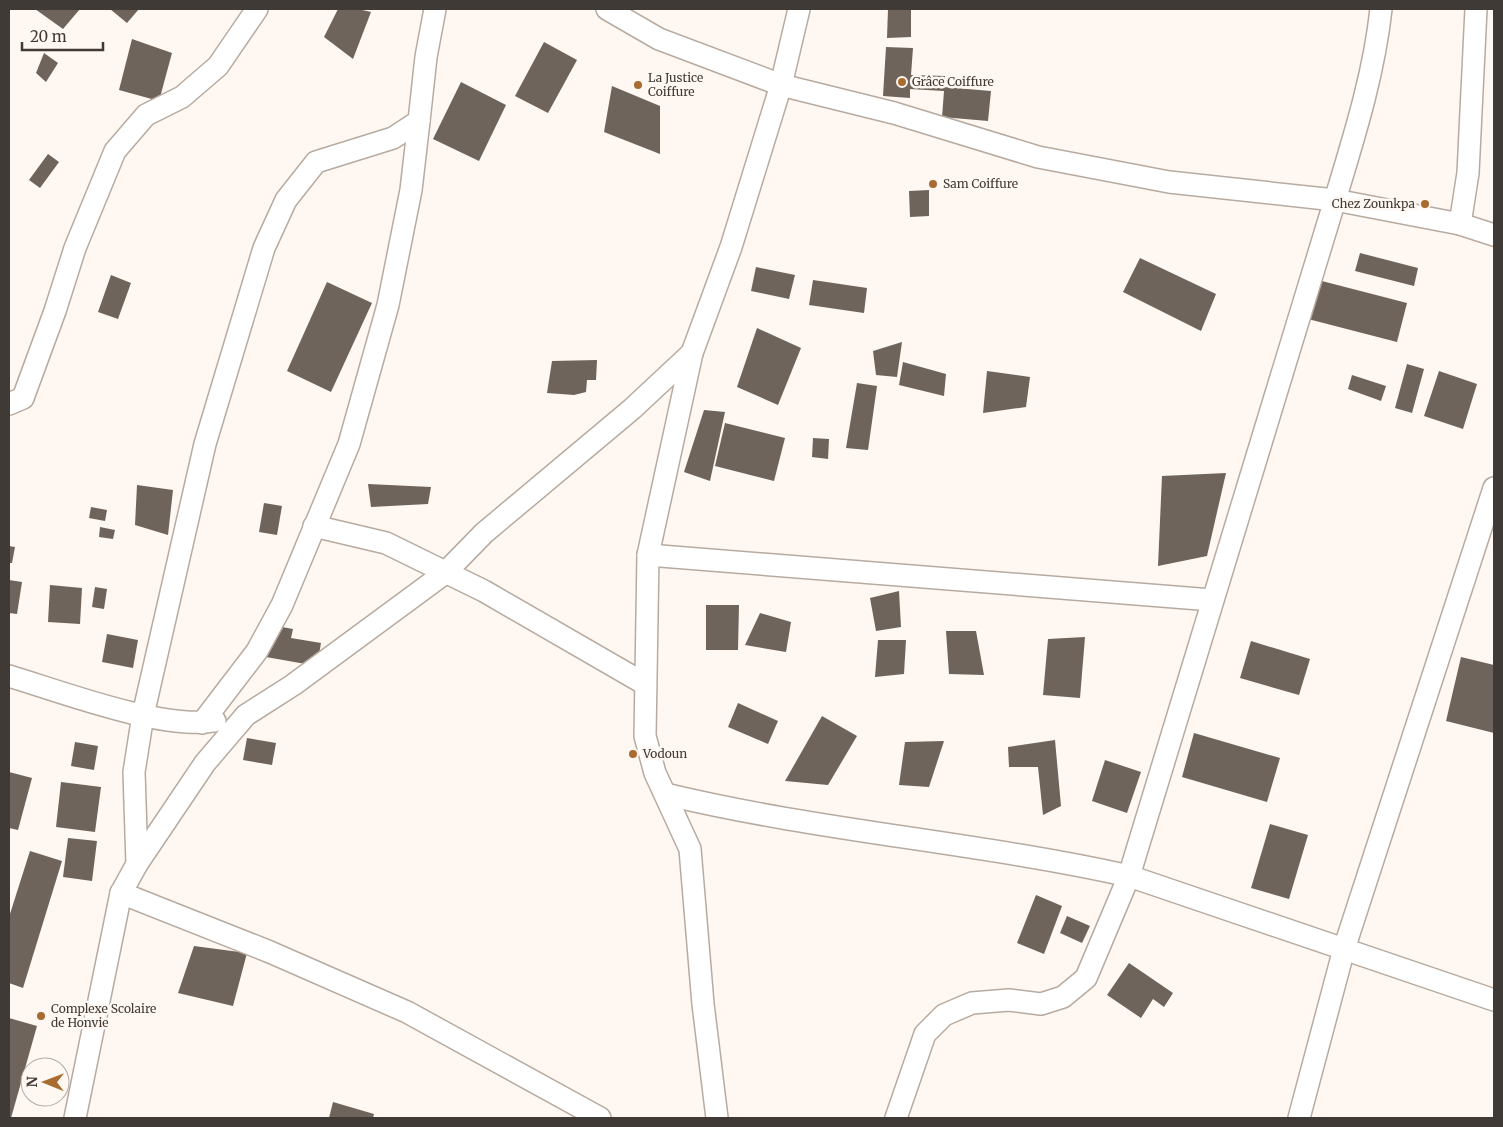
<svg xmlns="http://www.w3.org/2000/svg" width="1503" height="1127" viewBox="0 0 1503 1127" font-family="Merriweather,serif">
<rect width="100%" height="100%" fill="#fff7f1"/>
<g fill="#6f645b">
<polygon points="35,9 80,9 63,29"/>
<polygon points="110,9 139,9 127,23"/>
<polygon points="338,9 358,9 371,12 353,59 324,37"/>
<polygon points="888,9 911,9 911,37 887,38"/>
<polygon points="132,39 172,53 159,101 119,90"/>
<polygon points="544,42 577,60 548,113 515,96"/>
<polygon points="886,47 913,48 911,75 945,76 944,87 991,91 988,121 942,117 944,91 910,89 910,98 883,96"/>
<polygon points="44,53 58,63 46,82 36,73"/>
<polygon points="461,82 506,105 479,161 433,139"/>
<polygon points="612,86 660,106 660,154 604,132"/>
<polygon points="48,154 59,162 40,188 29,180"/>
<polygon points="929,190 929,216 910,217 909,191"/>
<polygon points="1360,253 1418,268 1414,286 1355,271"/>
<polygon points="1140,258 1216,294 1201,331 1123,292"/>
<polygon points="756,267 795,275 789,299 751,291"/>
<polygon points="111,275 131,283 118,319 98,312"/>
<polygon points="813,280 867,288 864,313 809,305"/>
<polygon points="1318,280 1407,303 1397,342 1308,319"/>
<polygon points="327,282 372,303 331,392 287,371"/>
<polygon points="757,328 801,348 778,405 737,387"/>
<polygon points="902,342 897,377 876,375 873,351"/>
<polygon points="597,360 596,380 587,380 586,392 574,395 547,393 552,361"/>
<polygon points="903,362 946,374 944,396 899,385"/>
<polygon points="1407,364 1424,369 1412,413 1395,408"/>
<polygon points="987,371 1030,377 1026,407 983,413"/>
<polygon points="1439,371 1477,384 1463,429 1424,416"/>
<polygon points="1352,375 1386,386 1381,401 1348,389"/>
<polygon points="857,383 877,386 868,450 846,448"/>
<polygon points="704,410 725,412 710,481 684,472"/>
<polygon points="725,423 785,438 774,481 715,466"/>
<polygon points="813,438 829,439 828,459 812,457"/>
<polygon points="1226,473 1207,556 1158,566 1162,476"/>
<polygon points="368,484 431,487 428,504 371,507"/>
<polygon points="137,485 173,490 168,535 135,525"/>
<polygon points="264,503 282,506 277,535 259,532"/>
<polygon points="91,507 107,510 105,521 89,518"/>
<polygon points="100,527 115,530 113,539 99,537"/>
<polygon points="9,546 15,547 12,563 9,563"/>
<polygon points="9,580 22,582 17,614 9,613"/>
<polygon points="50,585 82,588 80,624 48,622"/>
<polygon points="95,587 107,589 104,609 92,607"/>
<polygon points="899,591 901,627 876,631 870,598"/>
<polygon points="706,605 739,605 738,650 706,650"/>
<polygon points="760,613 791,622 786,652 745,645"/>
<polygon points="271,625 293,629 291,638 321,643 317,666 266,657"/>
<polygon points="946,631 976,631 984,675 949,674"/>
<polygon points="107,634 138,640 133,668 102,662"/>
<polygon points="1085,637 1080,698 1043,695 1048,639"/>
<polygon points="878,640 906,640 904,674 875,677"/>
<polygon points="1251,641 1310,659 1299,695 1240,678"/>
<polygon points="1461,657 1494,665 1494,733 1446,721"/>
<polygon points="738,703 778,721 768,744 728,727"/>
<polygon points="822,716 857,736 828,785 785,781"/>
<polygon points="1194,733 1280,758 1267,802 1182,777"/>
<polygon points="247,738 276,743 272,765 243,760"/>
<polygon points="1055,740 1061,806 1043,815 1038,767 1009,767 1008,747"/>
<polygon points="944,741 929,787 899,785 905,742"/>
<polygon points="75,742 98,746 94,770 71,766"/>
<polygon points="1105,760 1141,772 1127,813 1092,801"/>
<polygon points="9,772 32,778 18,830 9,828"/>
<polygon points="61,782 101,787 95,832 56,827"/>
<polygon points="1270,824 1308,835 1289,899 1251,888"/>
<polygon points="68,838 97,841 92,881 63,877"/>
<polygon points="30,851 62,861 23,988 9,983 9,917"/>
<polygon points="1036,895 1062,906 1044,954 1017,943"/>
<polygon points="1067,916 1090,926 1082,943 1060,933"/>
<polygon points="194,946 247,953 233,1006 178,993"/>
<polygon points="1129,963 1173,993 1164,1007 1153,999 1141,1018 1107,995"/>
<polygon points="9,1018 37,1026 11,1118 9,1118"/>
<polygon points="333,1102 374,1114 373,1118 329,1118"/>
</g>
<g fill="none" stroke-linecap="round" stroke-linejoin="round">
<g stroke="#b7aba1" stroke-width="24">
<g id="street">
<polyline points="607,9 659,39 781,85 894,113 1038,157 1169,182 1335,200 1460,224 1494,235"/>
<polyline points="1460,224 1468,173 1476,9"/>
<polyline points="9,404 23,398 55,311 75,248 115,151 146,115 182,97 218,66 257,9"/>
<polyline points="314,526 386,543 484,591 645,684"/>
<polyline points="648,555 1212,600"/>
<path d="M 9,676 C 62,692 162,730 215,721"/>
<polyline points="202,723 257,651 282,605 349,444 388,305 411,190 419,121"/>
<path d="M 665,794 C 818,831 976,842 1129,876 L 1494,1000"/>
<polyline points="137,864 134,772 143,715 205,444 264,248 286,200 316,162 393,138 419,121 426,57 435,9"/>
<polyline points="121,893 270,952 407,1012 600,1118"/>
<polyline points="75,1118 121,893 137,864 205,763 246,715 293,685 445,573 484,533 632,409 692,353"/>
<polyline points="717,1118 703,1004 690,849 655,773 645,736 648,555 692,353 731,247 781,85 799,9"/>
<path d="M 896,1118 L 925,1034 L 944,1015 L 972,1003 L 1009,1000 L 1041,1004 L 1063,997 L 1086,978 L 1129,876 L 1335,200 C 1354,137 1374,74 1381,9"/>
<polyline points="1299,1118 1344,949 1494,488"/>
</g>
</g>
<use href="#street" stroke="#fff" stroke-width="21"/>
</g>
<g fill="#a86b30" stroke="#fff7f1" stroke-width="2">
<circle cx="902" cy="82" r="5"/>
<circle cx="638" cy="85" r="5"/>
<circle cx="933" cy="184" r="5"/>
<circle cx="1425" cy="204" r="5"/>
<circle cx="633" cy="754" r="5"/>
<circle cx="41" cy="1016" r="5"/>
</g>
<g text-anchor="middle" stroke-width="5" stroke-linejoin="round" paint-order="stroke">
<g font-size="12" fill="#3f3a36" stroke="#fff7f1" text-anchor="start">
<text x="648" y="82">La Justice<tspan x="648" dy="14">Coiffure</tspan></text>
<text x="912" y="86">Grâce Coiffure</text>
<text x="943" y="188">Sam Coiffure</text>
<text x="1415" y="208" text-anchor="end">Chez Zounkpa</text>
<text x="643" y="758">Vodoun</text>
<text x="51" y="1013">Complexe Scolaire<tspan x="51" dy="14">de Honvie</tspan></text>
</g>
</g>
<rect width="1503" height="1127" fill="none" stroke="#3f3a36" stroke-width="20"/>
<g transform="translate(45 1082) rotate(271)"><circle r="24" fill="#fff7f1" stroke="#b2aba6"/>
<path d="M0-4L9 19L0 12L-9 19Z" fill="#a86b30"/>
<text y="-8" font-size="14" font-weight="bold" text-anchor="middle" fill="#3f3a36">N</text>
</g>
<path d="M22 42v8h81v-8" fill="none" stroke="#3f3a36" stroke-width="2.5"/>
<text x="30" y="42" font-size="15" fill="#3f3a36" stroke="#fff7f1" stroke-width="4" paint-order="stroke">20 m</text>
</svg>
